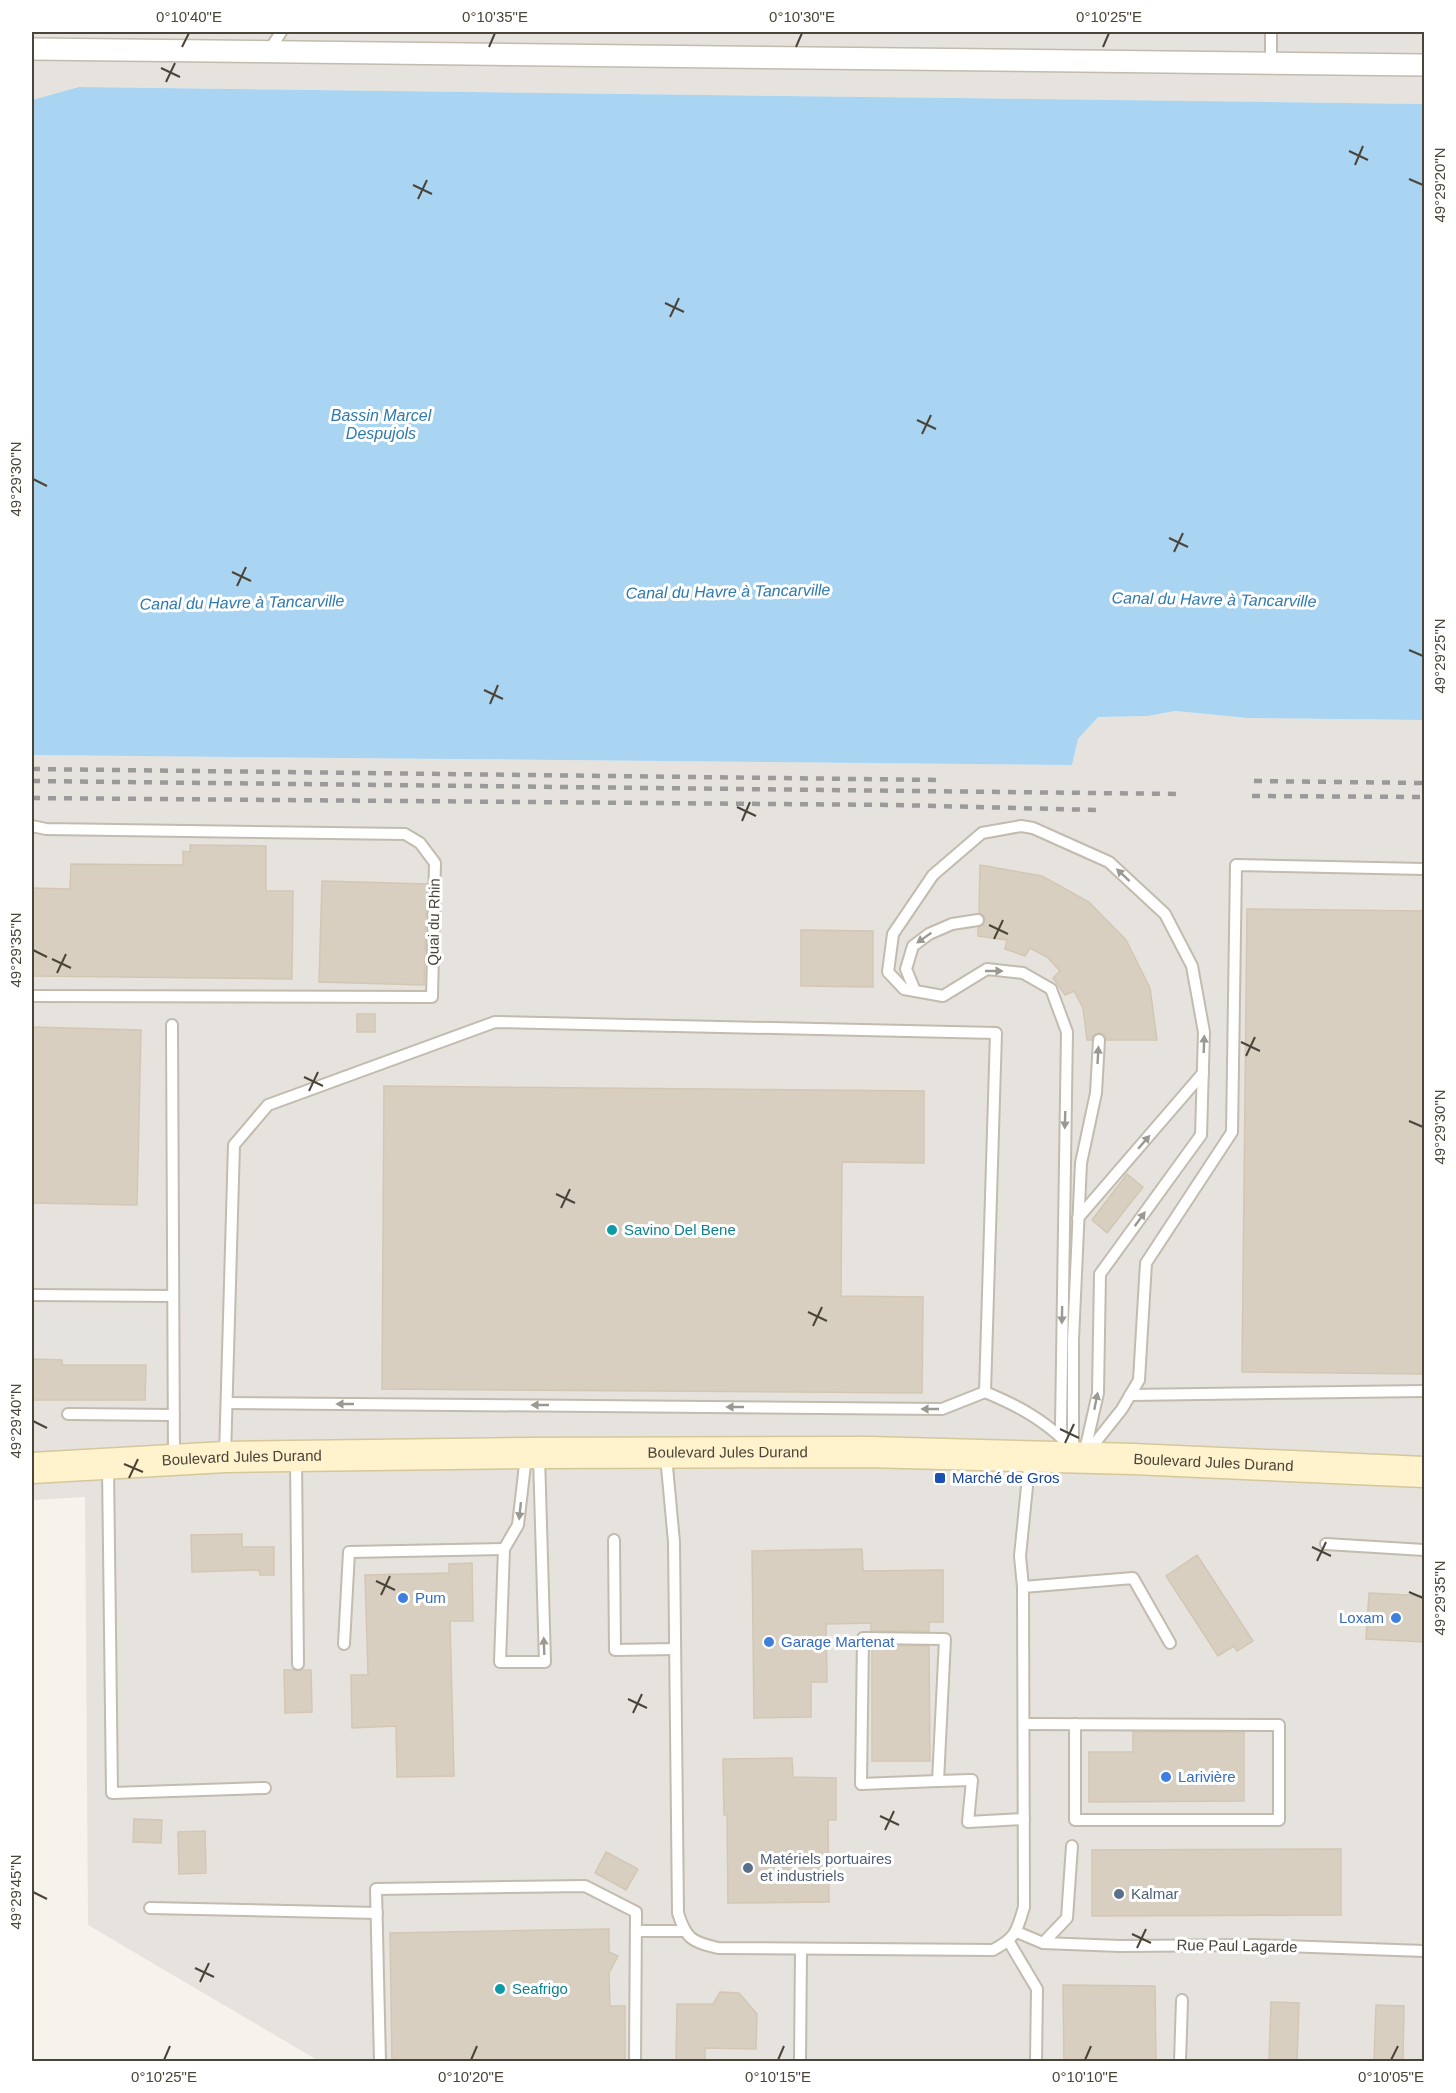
<svg xmlns="http://www.w3.org/2000/svg" width="1456" height="2093" viewBox="0 0 1456 2093" font-family="Arial,sans-serif">
<rect width="100%" height="100%" fill="#f6f3ec"/>
<g fill="#e6e2dd">
<polygon points="32,32 1424,32 1424,104 79,87 32,100"/>
<polygon points="1175,711 1248,718 1424,720 1424,2061 319,2061 88,1925 85,1497 32,1500 32,755 1072,765 1078,739 1098,717 1148,716"/>
</g>
<polygon fill="#e5e3e0" points="32,1316 145,1319 151,1359 65,1359 66,1347 32,1345"/>
<polygon fill="#a9d4f2" points="79,87 1424,104 1424,720 1248,718 1175,711 1148,716 1098,717 1078,739 1072,765 32,755 32,100"/>
<g fill="#d8cfc1" stroke="#d3c7b4" stroke-width="1.5">
<polygon points="190,845 266,846 266,891 293,891 292,979 32,976 32,888 70,889 71,864 183,865 183,851 190,852"/>
<polygon points="980,865 1042,876 1089,902 1126,940 1150,988 1157,1040 1106,1040 1104,1034 1099,1033 1093,1035 1092,1040 1087,1040 1083,1008 1074,991 1065,995 1053,978 1060,971 1047,957 1030,948 1025,956 1005,949 1007,940 978,936 978,928 983,925 985,919 983,915 979,913"/>
<polygon points="322,881 427,884 424,985 319,982"/>
<polygon points="1247,909 1425,911 1425,1374 1242,1372"/>
<polygon points="801,930 873,931 873,987 801,986"/>
<rect x="357" y="1014" width="18" height="18"/>
<polygon points="32,1027 141,1030 137,1205 32,1203"/>
<polygon points="384,1086 924,1091 924,1163 842,1162 841,1296 923,1297 922,1393 382,1389"/>
<polygon points="1127,1174 1143,1187 1107,1233 1092,1220"/>
<polygon points="32,1359 62,1360 62,1365 146,1365 145,1400 32,1400"/>
<polygon points="242,1534 242,1547 274,1547 274,1575 260,1575 259,1570 192,1572 191,1535"/>
<polygon points="862,1549 863,1571 943,1570 943,1622 929,1622 929,1631 871,1631 871,1623 826,1624 827,1682 811,1682 811,1717 754,1718 752,1551"/>
<polygon points="1197,1555 1253,1641 1237,1651 1234,1646 1218,1656 1166,1576"/>
<polygon points="472,1563 473,1621 450,1621 454,1776 397,1777 396,1726 352,1728 351,1675 368,1675 365,1575 449,1573 449,1564"/>
<polygon points="1369,1593 1425,1596 1425,1642 1366,1639"/>
<polygon points="872,1646 929,1646 930,1761 872,1761"/>
<polygon points="284,1670 311,1670 312,1712 285,1713"/>
<polygon points="1133,1732 1244,1732 1244,1801 1089,1802 1089,1752 1133,1752"/>
<polygon points="792,1758 793,1777 836,1778 836,1820 828,1820 829,1902 728,1903 727,1815 724,1815 723,1759"/>
<polygon points="134,1819 162,1820 161,1843 133,1842"/>
<polygon points="205,1831 206,1873 179,1874 178,1832"/>
<polygon points="1341,1849 1341,1915 1092,1916 1092,1850"/>
<polygon points="606,1852 638,1869 626,1890 595,1873"/>
<polygon points="609,1929 609,1952 618,1956 609,1973 610,2006 625,2006 625,2061 392,2061 390,1933"/>
<polygon points="1063,1985 1155,1986 1156,2061 1064,2061"/>
<polygon points="720,1992 739,1993 757,2014 756,2049 705,2048 705,2061 676,2061 677,2004 713,2004"/>
<polygon points="1271,2002 1299,2003 1297,2061 1269,2061"/>
<polygon points="1376,2005 1404,2006 1403,2061 1374,2061"/>
</g>
<g fill="none" stroke-linecap="round" stroke-linejoin="round">
<g stroke="#c2bbae" stroke-width="14">
<g id="service">
<polyline points="269,51 281,32"/>
<polyline points="1271,63 1271,32"/>
<polyline points="32,826 46,829 405,834 420,843 435,863 432,997 32,996"/>
<polyline points="915,991 906,969 913,946 929,934 952,924 978,920"/>
<polyline points="172,1025 174,1459"/>
<polyline points="1078,1218 1203,1073"/>
<polyline points="32,1295 173,1296"/>
<polyline points="1130,1395 1424,1391"/>
<polyline points="227,1403 942,1409 985,1392"/>
<polyline points="68,1414 174,1415"/>
<polyline points="1062,1438 1061,1425 1067,1032 1051,989 1023,973 987,969 943,996 904,989 888,972 893,934 933,875 982,833 1021,826 1033,828 1109,862 1165,914 1192,966 1204,1032 1201,1135 1100,1274 1098,1393 1084,1455"/>
<polyline points="1073,1448 1073,1340 1081,1163 1096,1093 1099,1040"/>
<polyline points="1087,1453 1122,1409 1139,1380 1146,1263 1232,1132 1236,865 1424,869"/>
<path d="M 225,1456 L 234,1145 L 268,1105 L 495,1022 L 996,1033 L 985,1392 C 1016,1405 1039,1417 1064,1440"/>
<polyline points="526,1456 518,1525 504,1549 500,1662 545,1662 539,1456"/>
<path d="M 666,1456 L 674,1542 L 678,1913 C 686,1939 692,1942 718,1948 L 993,1950 C 1016,1938 1017,1931 1024,1907 L 1023,1587 L 1020,1556 L 1030,1457"/>
<polyline points="296,1457 298,1664"/>
<polyline points="108,1466 112,1793 265,1788"/>
<polyline points="614,1540 615,1650 675,1649"/>
<polyline points="1326,1544 1424,1550"/>
<polyline points="1023,1587 1133,1578 1170,1643"/>
<polyline points="344,1644 349,1552 504,1549"/>
<polyline points="1024,1724 1279,1725 1279,1820 1075,1820 1075,1724"/>
<polyline points="938,1781 861,1784 863,1638 945,1639 938,1781 972,1780 968,1822 1024,1819"/>
<polyline points="150,1908 377,1913"/>
<polyline points="636,1931 683,1931"/>
<polyline points="1017,1932 1043,1943 1120,1946 1254,1945 1424,1951"/>
<polyline points="1009,1942 1037,1989 1036,2062"/>
<polyline points="1043,1943 1067,1918 1072,1846"/>
<polyline points="380,2062 376,1889 585,1886 636,1912 635,2062"/>
<polyline points="800,2062 801,1949"/>
<polyline points="1180,2062 1182,2000"/>
</g>
</g>
<g stroke="#c2bbae" stroke-width="24">
<polyline id="minor" points="32,49 1424,65"/>
</g>
<g stroke="#d6c79b" stroke-width="33">
<g id="secondary">
<path id="s1" d="M 32,1468 L 225,1457 L 526,1453 L 868,1452 L 1133,1459 L 1424,1472"/>
</g>
</g>
<use href="#service" stroke="#fff" stroke-width="10"/>
<use href="#minor" stroke="#fff" stroke-width="21"/>
<use href="#secondary" stroke="#fff3cd" stroke-width="30"/>
<g stroke="#9a9a9a" stroke-width="4.5" stroke-dasharray="8 8" stroke-linecap="butt">
<polyline points="32,769 940,780"/>
<polyline points="32,781 1181,794"/>
<polyline points="1254,781 1424,783"/>
<polyline points="1252,796 1424,797"/>
<polyline points="32,798 896,805 1096,810"/>
</g>
</g>
<defs><path id="oneway-solid" d="M-6-.8H1V-3.2L6.5 0L1 3.2V.8H-6Z" transform="scale(1.5)"/></defs>
<g fill="#9c9892">
<use href="#oneway-solid" transform="translate(1123 875) rotate(-137)"/>
<use href="#oneway-solid" transform="translate(924 938) rotate(145)"/>
<use href="#oneway-solid" transform="translate(994 971)"/>
<use href="#oneway-solid" transform="translate(1204 1044) rotate(-88)"/>
<use href="#oneway-solid" transform="translate(1098 1055) rotate(-87)"/>
<use href="#oneway-solid" transform="translate(1065 1120) rotate(92)"/>
<use href="#oneway-solid" transform="translate(1144 1142) rotate(-49)"/>
<use href="#oneway-solid" transform="translate(1140 1219) rotate(-54)"/>
<use href="#oneway-solid" transform="translate(1062 1315) rotate(91)"/>
<use href="#oneway-solid" transform="translate(1096 1401) rotate(-79)"/>
<use href="#oneway-solid" transform="translate(345 1404) rotate(-180)"/>
<use href="#oneway-solid" transform="translate(540 1405) rotate(-180)"/>
<use href="#oneway-solid" transform="translate(735 1407) rotate(-180)"/>
<use href="#oneway-solid" transform="translate(930 1409) rotate(-180)"/>
<use href="#oneway-solid" transform="translate(520 1511) rotate(96)"/>
<use href="#oneway-solid" transform="translate(544 1646) rotate(-92)"/>
</g>
<path fill="none" stroke="#4b4439" stroke-width="2" d="M 182,47 L 189,33M 489,47 L 495,33M 796,47 L 802,33M 1103,47 L 1109,33M 161,68 L 180,77M 166,82 L 175,63M 1349,151 L 1368,160M 1355,165 L 1363,146M 1409,179 L 1423,185M 413,185 L 432,194M 418,199 L 427,180M 665,303 L 684,312M 670,317 L 679,298M 917,420 L 936,429M 922,434 L 931,415M 33,479 L 47,486M 1169,538 L 1188,547M 1174,552 L 1183,533M 232,572 L 251,581M 237,586 L 246,567M 1409,650 L 1423,656M 484,690 L 503,699M 490,704 L 498,685M 737,807 L 756,816M 742,821 L 750,802M 989,925 L 1008,934M 994,939 L 1003,920M 33,950 L 47,957M 52,959 L 71,968M 57,973 L 66,954M 1241,1042 L 1260,1051M 1246,1056 L 1255,1037M 304,1077 L 323,1086M 309,1091 L 318,1072M 1409,1121 L 1423,1127M 556,1194 L 575,1203M 561,1208 L 570,1189M 808,1312 L 827,1321M 813,1326 L 822,1307M 33,1421 L 47,1428M 1060,1429 L 1079,1438M 1065,1443 L 1074,1424M 124,1464 L 143,1472M 129,1478 L 138,1459M 1312,1547 L 1331,1556M 1317,1561 L 1326,1542M 376,1581 L 395,1590M 1409,1592 L 1423,1598M 381,1595 L 390,1576M 628,1699 L 647,1708M 633,1713 L 642,1694M 880,1816 L 899,1825M 885,1830 L 894,1811M 33,1892 L 47,1899M 1132,1934 L 1151,1943M 1137,1948 L 1146,1929M 195,1968 L 214,1977M 200,1982 L 209,1963M 164,2060 L 170,2046M 471,2060 L 477,2046M 778,2060 L 784,2046M 1085,2060 L 1091,2046M 1391,2060 L 1398,2046"/>
<g fill="#0f9aa8" stroke="#fff" stroke-width="2">
<circle cx="612" cy="1230" r="6"/>
<circle cx="500" cy="1989" r="6"/>
</g>
<rect fill="#1a4fb4" stroke="#fff" stroke-width="2" x="934" y="1472" width="12" height="12" rx="3"/>
<g fill="#3f7fe0" stroke="#fff" stroke-width="2">
<circle cx="403" cy="1598" r="6"/>
<circle cx="1396" cy="1618" r="6"/>
<circle cx="769" cy="1642" r="6"/>
<circle cx="1166" cy="1777" r="6"/>
</g>
<g fill="#5c6f8a" stroke="#fff" stroke-width="2">
<circle cx="748" cy="1868" r="6"/>
<circle cx="1119" cy="1894" r="6"/>
</g>
<g text-anchor="middle" stroke-width="6" stroke-linejoin="round" paint-order="stroke">
<g font-size="15" fill="#4b4439" stroke="#fff">
<text transform="translate(434 922) rotate(-89)" y="5">Quai du Rhin</text>
<text dy="5" stroke="none"><textPath href="#s1" startOffset="696">Boulevard Jules Durand</textPath></text>
<text dy="5" stroke="none"><textPath href="#s1" startOffset="210">Boulevard Jules Durand</textPath></text>
<text dy="5" stroke="none"><textPath href="#s1" startOffset="1182">Boulevard Jules Durand</textPath></text>
<text transform="translate(1237 1946) rotate(1)" y="5">Rue Paul Lagarde</text>
</g>
<g font-size="15" fill="#0d838f" stroke="#fff" text-anchor="start">
<text x="624" y="1235">Savino Del Bene</text>
<text x="512" y="1994">Seafrigo</text>
</g>
<g font-size="15" fill="#164399" stroke="#fff" text-anchor="start">
<text x="952" y="1483">Marché de Gros</text>
</g>
<g font-size="15" fill="#366cbe" stroke="#fff" text-anchor="start">
<text x="415" y="1603">Pum</text>
<text x="1384" y="1623" text-anchor="end">Loxam</text>
<text x="781" y="1647">Garage Martenat</text>
<text x="1178" y="1782">Larivière</text>
</g>
<g font-size="15" fill="#4e5e75" stroke="#fff" text-anchor="start">
<text x="760" y="1864">Matériels portuaires<tspan x="760" dy="17">et industriels</tspan></text>
<text x="1131" y="1899">Kalmar</text>
</g>
<g font-size="16" font-style="italic" fill="#2e7ab2" stroke="#fff">
<text x="381" y="421">Bassin Marcel<tspan x="381" dy="18">Despujols</tspan></text>
<text transform="translate(728 591) rotate(-1)" y="6">Canal du Havre à Tancarville</text>
<text transform="translate(1214 599) rotate(1)" y="6">Canal du Havre à Tancarville</text>
<text transform="translate(242 602) rotate(-1)" y="6">Canal du Havre à Tancarville</text>
</g>
</g>
<rect width="1456" height="2093" fill="none" stroke="#ffffff" stroke-width="66"/>
<rect x="33" y="33" width="1390" height="2027" fill="none" stroke="#4b4439" stroke-width="2"/>
<g font-size="15" text-anchor="middle" fill="#4b4439">
<text x="189" y="22">0°10'40"E</text>
<text x="495" y="22">0°10'35"E</text>
<text x="802" y="22">0°10'30"E</text>
<text x="1109" y="22">0°10'25"E</text>
<text transform="translate(1440 185) rotate(-90)" y="5">49°29'20"N</text>
<text transform="translate(16 479) rotate(-90)" y="5">49°29'30"N</text>
<text transform="translate(1440 656) rotate(-90)" y="5">49°29'25"N</text>
<text transform="translate(16 950) rotate(-90)" y="5">49°29'35"N</text>
<text transform="translate(1440 1127) rotate(-90)" y="5">49°29'30"N</text>
<text transform="translate(16 1421) rotate(-90)" y="5">49°29'40"N</text>
<text transform="translate(1440 1598) rotate(-90)" y="5">49°29'35"N</text>
<text transform="translate(16 1892) rotate(-90)" y="5">49°29'45"N</text>
<text x="164" y="2082">0°10'25"E</text>
<text x="471" y="2082">0°10'20"E</text>
<text x="778" y="2082">0°10'15"E</text>
<text x="1085" y="2082">0°10'10"E</text>
<text x="1391" y="2082">0°10'05"E</text>
</g>
</svg>
